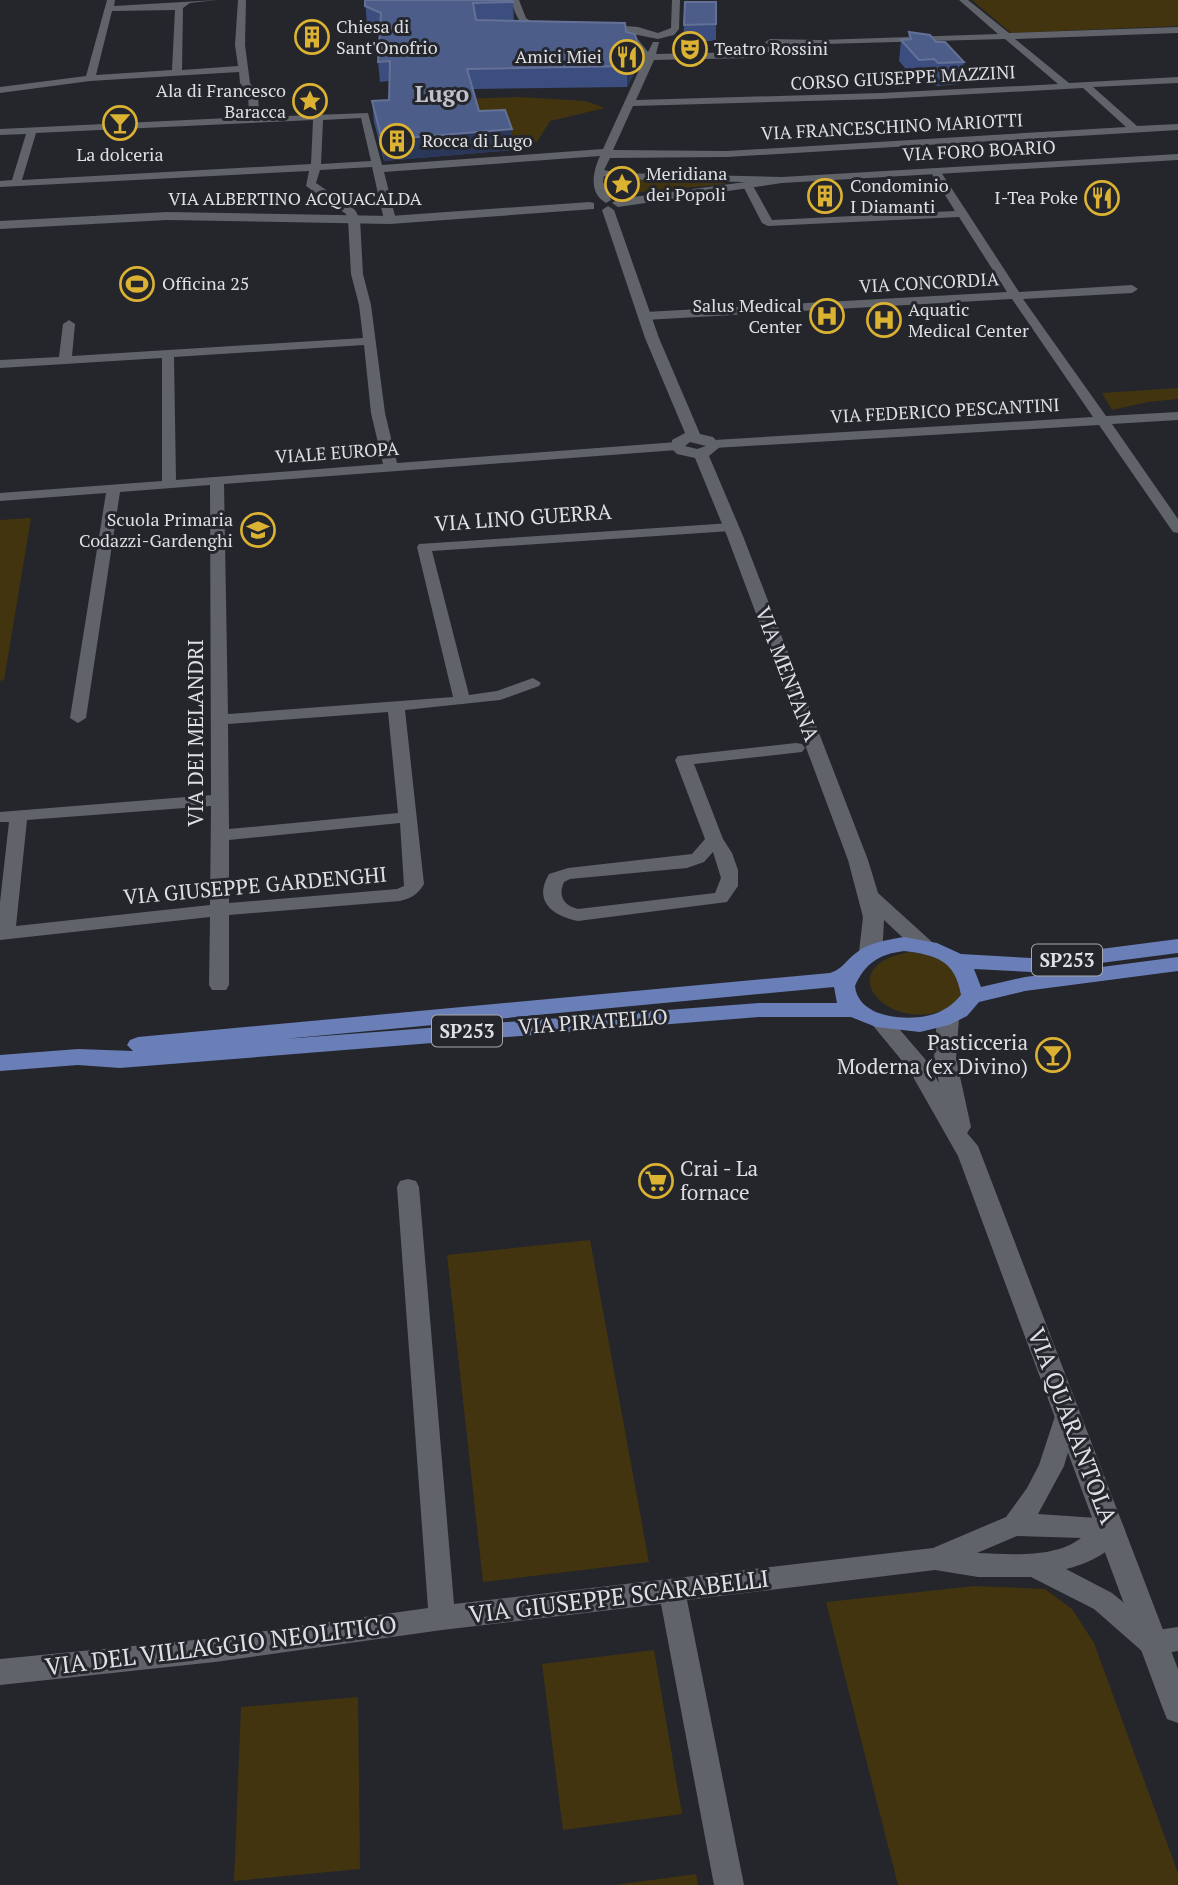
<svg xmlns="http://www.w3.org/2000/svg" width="1178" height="1885" viewBox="0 0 1178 1885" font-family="'PT Serif',serif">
<rect width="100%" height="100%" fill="#24262c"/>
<g fill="#42340e">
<polygon points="972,0 1178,0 1178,26 1011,33"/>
<polygon points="519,97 586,101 605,108 550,121 537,142 496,144 464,99"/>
<polygon points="604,178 724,180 725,184 620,194 609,191"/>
<polygon points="1178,388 1178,399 1148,402 1112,410 1102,393"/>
<polygon points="31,518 4,680 0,681 0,520"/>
<path d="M 910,952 C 929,954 943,959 958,971 L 962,1000 C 900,1047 820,968 910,952 Z"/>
<polygon points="590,1240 649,1562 483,1582 447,1255"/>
<polygon points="975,1586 1045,1589 1072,1609 1094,1643 1178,1873 1178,1885 898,1885 826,1602"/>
<polygon points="654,1650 682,1814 563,1830 542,1664"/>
<polygon points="358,1697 360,1869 234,1881 241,1707"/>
<polygon points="696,1874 698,1885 614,1885"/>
</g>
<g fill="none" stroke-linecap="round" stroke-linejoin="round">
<g fill="#60636a" fill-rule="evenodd">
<path d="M 107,0 L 115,0 L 114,6 L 217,0 L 190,3 L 183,8 L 182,70 L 238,66 L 235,45 L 238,0 L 246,0 L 245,45 L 250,83 L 258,93 L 259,117 L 368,113 L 382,165 L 603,149 L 645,57 L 641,56 L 630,41 L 609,38 L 609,34 L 636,37 L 648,52 L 653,42 L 659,42 L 656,54 L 749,52 L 775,45 L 767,44 L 765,42 L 770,39 L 820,40 L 998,34 L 959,0 L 968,0 L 1009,33 L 1178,27 L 1178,33 L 1015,39 L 1069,83 L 1178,77 L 1178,83 L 1093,87 L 1137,126 L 1178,124 L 1178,130 L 727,157 L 610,158 L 604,170 L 619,173 L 782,177 L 787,180 L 782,183 L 619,179 L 604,176 L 603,182 L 611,200 L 606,203 C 588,193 593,171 600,156 L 384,172 L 396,220 L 390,223 L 384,220 L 372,167 L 320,170 L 316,183 L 355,210 L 360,219 L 363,274 L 371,305 L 385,413 L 397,463 L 677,442 L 684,446 L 677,450 L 224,484 L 228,714 L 453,697 L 417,547 L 419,544 L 731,523 L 738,527 L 731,531 L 432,551 L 469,695 L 497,691 L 533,678 L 541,683 L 539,686 L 500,700 L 405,710 L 424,884 C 418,894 412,898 400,901 L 229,915 L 229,985 L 226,990 L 212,990 L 209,985 L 210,917 L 0,940 L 0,902 L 9,822 L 0,822 L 0,812 L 211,795 L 210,485 L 120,492 L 86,718 L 78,723 L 70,718 L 106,493 L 0,501 L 0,493 L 162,481 L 162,358 L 0,368 L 0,360 L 59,357 L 63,324 L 69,320 L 75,324 L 72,356 L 363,338 L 359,305 L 351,274 L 348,219 L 346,214 L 306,186 L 309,171 L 0,187 L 0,181 L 12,180 L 26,134 L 0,135 L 0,129 L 249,117 L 248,93 L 240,83 L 239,72 L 90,81 L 0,93 L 0,87 L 86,76 ZM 175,10 L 172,70 L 96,75 L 112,11 ZM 1005,39 L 1058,84 L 881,93 L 636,100 L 654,60 L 750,58 L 788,45 ZM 1083,88 L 1126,127 L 727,151 L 613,150 L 633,106 L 881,99 ZM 361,118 L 371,161 L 321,164 L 323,120 ZM 313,120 L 311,164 L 22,180 L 36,133 ZM 364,345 L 371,413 L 383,464 L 176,480 L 174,357 ZM 388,712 L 398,813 L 229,829 L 228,724 ZM 211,806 L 210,905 L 16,926 L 27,820 ZM 400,823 L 404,886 L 397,889 L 229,903 L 229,840 Z"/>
<path d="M 511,0 L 519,0 L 526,18 L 535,24 L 535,28 C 519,28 515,13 511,0 Z"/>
<polygon points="672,0 680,0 679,29 674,35 658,39 597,27 601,24 638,27 658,33 671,28"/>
<polygon points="931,169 939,169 1019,292 1132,285 1138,289 1132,293 1023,299 1106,416 1178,412 1178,420 1112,424 1178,519 1178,533 1173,532 1099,425 714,448 707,444 714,440 1093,417 1012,299 645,320 639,316 645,312 1007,292 959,217 768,226 762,223 743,186 752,184 772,220 955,211 930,171"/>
<path d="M 796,743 L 802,744 L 805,748 L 802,752 L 694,764 L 723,839 L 732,853 L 738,870 L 738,886 L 727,902 L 578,921 C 552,916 533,901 549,874 L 568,868 L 692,854 L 705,839 L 675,760 L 678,756 ZM 713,852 L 721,878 L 715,893 L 578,909 C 563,905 558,896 564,882 L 570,879 L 687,868 L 704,862 Z"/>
<path d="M 408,1179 L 416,1181 L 419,1187 L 454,1604 L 933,1548 L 1006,1517 L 1027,1488 L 1039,1465 L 1058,1407 L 1067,1404 L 1076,1407 L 1079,1414 L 1064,1466 L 1038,1514 L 1112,1519 L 1121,1522 L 1125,1530 C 1115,1551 1088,1564 1066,1569 L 1112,1593 L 1157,1630 L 1178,1627 L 1178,1651 L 1153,1655 L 1143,1652 L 1094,1609 L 1031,1577 L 978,1577 L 935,1570 L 687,1600 L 744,1885 L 714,1885 L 661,1604 L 442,1630 L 215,1662 L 0,1685 L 0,1659 L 215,1638 L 428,1608 L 397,1187 L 400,1181 ZM 1017,1536 L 1081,1538 C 1054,1559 1009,1554 977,1553 Z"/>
</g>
<g fill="#60636a" fill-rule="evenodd">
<polygon points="1178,154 1178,160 782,183 618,207 612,203 618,199 782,177"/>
<polygon points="590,202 594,203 594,209 390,224 167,220 0,229 0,221 167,212 390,216"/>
<path d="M 608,206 L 614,210 L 659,338 L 700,434 L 713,437 L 721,446 L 709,456 L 743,536 L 868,860 L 878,893 L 931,941 L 935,946 L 931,951 L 917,951 L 884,920 L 883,940 L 877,957 L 863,957 L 859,952 L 863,917 L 848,860 L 727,536 L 695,458 L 677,454 L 671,448 L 672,440 L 685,433 L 645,338 L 602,210 ZM 690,442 L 706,446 L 697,449 L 685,446 Z"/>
<polygon points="948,1012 956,1014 959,1019 956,1058 971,1127 967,1133 978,1146 1178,1669 1178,1723 1167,1719 1163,1709 958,1156 908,1068 870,1022 873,1017 881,1015 889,1017 925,1059 939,1083 934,1058 937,1019 940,1014"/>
</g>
<path fill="#6a7eb8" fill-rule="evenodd" d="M 904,937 L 937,943 L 961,954 L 1031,958 L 1178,939 L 1178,953 L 1031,972 L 974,969 L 981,987 L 1025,977 L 1178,957 L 1178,971 L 1025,991 L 979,1002 L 967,1016 L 949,1025 L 920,1032 L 876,1027 L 851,1017 L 759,1017 L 120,1068 L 78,1065 L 0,1071 L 0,1055 L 78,1049 L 133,1051 L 127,1045 L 130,1040 L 138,1037 L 830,973 C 843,969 845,961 856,953 C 869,942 888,940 904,937 ZM 904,951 C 936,955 955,960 961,995 C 953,1004 946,1010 934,1014 C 910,1022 858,1019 855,986 C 865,963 880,954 904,951 ZM 834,987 L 837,1003 L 759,1003 L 284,1039 Z"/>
</g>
<g fill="#3c4d7f">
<polygon points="365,0 513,2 514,21 626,32 638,46 638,66 627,87 473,89 479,111 512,129 512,150 384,161 374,122 372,101 389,100 389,81 380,82 378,62 380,31 367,25"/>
<polygon points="716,24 716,41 683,41 684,25"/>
<polygon points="909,32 964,62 961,84 936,86 932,81 917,82 899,61 901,40 908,39"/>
</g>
<g fill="#2b3759">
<polygon points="638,46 638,66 627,87 627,66"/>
<polygon points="512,129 512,150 384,161 382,140"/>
</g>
<g fill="#4d5d89" stroke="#647197" stroke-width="2">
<polygon points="365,0 512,0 513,2 473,3 476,20 625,23 626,32 635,34 638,46 627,66 467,69 479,111 505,110 512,129 382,140 372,101 389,100 390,61 378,62 381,13 365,6"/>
<polygon points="685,2 716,2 716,24 684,25"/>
<polygon points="909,32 930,35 936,42 945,42 964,62 938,63 934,59 919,60 901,40 911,39"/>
</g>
<defs>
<g id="building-ring" transform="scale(1.75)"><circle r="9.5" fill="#24262c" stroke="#dcb233" stroke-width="1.5"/><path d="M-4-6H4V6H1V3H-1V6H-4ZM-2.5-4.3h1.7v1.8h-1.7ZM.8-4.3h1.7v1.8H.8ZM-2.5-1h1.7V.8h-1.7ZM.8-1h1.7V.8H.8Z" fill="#dcb233"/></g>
<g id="theatre-ring" transform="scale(1.75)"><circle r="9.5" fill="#24262c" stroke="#dcb233" stroke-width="1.5"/><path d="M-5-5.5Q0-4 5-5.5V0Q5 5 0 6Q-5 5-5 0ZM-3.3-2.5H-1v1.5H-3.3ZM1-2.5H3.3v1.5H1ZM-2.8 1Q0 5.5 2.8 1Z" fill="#dcb233"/></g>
<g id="restaurant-ring" transform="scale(1.75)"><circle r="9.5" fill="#24262c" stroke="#dcb233" stroke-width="1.5"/><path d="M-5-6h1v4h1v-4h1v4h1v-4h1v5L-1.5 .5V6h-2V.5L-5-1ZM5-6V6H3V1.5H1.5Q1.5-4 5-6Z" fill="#dcb233"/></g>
<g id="sight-ring" transform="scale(1.75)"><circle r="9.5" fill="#24262c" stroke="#dcb233" stroke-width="1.5"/><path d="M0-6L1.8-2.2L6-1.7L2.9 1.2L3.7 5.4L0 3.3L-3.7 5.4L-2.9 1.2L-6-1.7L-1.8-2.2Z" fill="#dcb233"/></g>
<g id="bar-ring" transform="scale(1.75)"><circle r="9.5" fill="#24262c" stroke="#dcb233" stroke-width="1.5"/><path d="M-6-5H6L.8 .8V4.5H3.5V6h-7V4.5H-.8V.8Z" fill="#dcb233"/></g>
<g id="stadium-ring" transform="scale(1.75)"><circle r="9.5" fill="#24262c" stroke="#dcb233" stroke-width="1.5"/><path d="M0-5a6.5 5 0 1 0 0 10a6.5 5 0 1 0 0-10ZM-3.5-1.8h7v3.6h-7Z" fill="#dcb233"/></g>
<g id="hospital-ring" transform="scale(1.75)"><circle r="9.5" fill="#24262c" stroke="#dcb233" stroke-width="1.5"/><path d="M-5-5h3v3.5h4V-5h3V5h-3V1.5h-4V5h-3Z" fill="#dcb233"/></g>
<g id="school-ring" transform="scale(1.75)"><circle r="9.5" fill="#24262c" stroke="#dcb233" stroke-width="1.5"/><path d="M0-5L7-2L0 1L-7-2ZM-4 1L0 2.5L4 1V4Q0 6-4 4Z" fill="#dcb233"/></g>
<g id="supermarket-ring" transform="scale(1.75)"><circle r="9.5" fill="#24262c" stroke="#dcb233" stroke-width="1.5"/><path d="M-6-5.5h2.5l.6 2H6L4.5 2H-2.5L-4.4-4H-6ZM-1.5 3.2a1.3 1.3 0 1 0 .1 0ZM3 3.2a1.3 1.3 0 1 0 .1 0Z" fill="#dcb233"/></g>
</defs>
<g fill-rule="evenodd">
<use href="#building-ring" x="312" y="37"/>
<use href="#theatre-ring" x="690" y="49"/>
<use href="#restaurant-ring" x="627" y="57"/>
<use href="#sight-ring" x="310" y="101"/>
<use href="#bar-ring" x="120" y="123"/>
<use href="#building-ring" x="397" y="141"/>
<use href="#sight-ring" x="622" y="184"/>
<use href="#building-ring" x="825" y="196"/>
<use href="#restaurant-ring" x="1102" y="198"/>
<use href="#stadium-ring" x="137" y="284"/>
<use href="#hospital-ring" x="827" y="316"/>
<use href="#hospital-ring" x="884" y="320"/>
<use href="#school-ring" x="258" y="530"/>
<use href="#bar-ring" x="1053" y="1055"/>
<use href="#supermarket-ring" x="656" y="1181"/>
</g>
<g text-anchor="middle" stroke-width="6" stroke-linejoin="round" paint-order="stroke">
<g font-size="18" fill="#dddfe3" stroke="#24262c" text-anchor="start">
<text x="336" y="33">Chiesa di<tspan x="336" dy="21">Sant'Onofrio</tspan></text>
<text x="714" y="55">Teatro Rossini</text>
<text x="602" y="63" text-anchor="end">Amici Miei</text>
<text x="286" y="97" text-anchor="end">Ala di Francesco<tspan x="286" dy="21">Baracca</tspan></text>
<text x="422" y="147">Rocca di Lugo</text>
<text x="120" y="161" text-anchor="middle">La dolceria</text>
<text x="646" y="180">Meridiana<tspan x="646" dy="21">dei Popoli</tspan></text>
<text x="850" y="192">Condominio<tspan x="850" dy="21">I Diamanti</tspan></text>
<text x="1078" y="204" text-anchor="end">I-Tea Poke</text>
<text x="162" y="290">Officina 25</text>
<text x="802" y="312" text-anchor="end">Salus Medical<tspan x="802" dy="21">Center</tspan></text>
<text x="908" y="316">Aquatic<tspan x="908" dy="21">Medical Center</tspan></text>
<text x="233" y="526" text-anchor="end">Scuola Primaria<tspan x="233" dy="21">Codazzi-Gardenghi</tspan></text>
</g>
<g font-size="18" fill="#dddfe3" stroke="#24262c">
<text transform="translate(903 78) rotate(-3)" y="6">CORSO GIUSEPPE MAZZINI</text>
<text transform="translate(892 127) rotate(-3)" y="6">VIA FRANCESCHINO MARIOTTI</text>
<text transform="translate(979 151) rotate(-3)" y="6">VIA FORO BOARIO</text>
<text x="295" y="205">VIA ALBERTINO ACQUACALDA</text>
<text transform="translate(929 283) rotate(-3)" y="6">VIA CONCORDIA</text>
<text transform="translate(945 411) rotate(-3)" y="6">VIA FEDERICO PESCANTINI</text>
<text transform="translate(337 453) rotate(-4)" y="6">VIALE EUROPA</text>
</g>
<g fill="#24262c" stroke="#a6a8ac" stroke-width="2">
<rect x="1032" y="944.5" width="70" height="31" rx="5"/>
<rect x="432" y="1015.5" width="70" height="31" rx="5"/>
</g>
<g font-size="19" font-weight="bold" fill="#dddfe3">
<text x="1067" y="967">SP253</text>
<text x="467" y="1038">SP253</text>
</g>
<g font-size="21" fill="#dddfe3" stroke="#24262c">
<text transform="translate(523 518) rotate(-4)" y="7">VIA LINO GUERRA</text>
<text transform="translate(787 674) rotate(69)" y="7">VIA MENTANA</text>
<text transform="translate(196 733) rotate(-90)" y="7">VIA DEI MELANDRI</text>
<text transform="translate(255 886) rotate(-5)" y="7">VIA GIUSEPPE GARDENGHI</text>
<text transform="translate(593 1022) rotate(-4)" y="7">VIA PIRATELLO</text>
</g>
<g font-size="21" fill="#dddfe3" stroke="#24262c" text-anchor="end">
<text x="1028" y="1050">Pasticceria<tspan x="1028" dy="24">Moderna (ex Divino)</tspan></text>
<text x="680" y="1176" text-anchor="start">Crai - La<tspan x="680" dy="24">fornace</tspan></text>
</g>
<g font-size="23" font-weight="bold" fill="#bfc2ca" stroke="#24262c">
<text x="442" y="102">Lugo</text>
</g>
<g font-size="24" fill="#dddfe3" stroke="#24262c">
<text transform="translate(1072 1426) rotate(69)" y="8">VIA QUARANTOLA</text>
<text transform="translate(619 1597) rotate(-7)" y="8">VIA GIUSEPPE SCARABELLI</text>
<text transform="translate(221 1646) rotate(-7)" y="8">VIA DEL VILLAGGIO NEOLITICO</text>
</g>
</g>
</svg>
